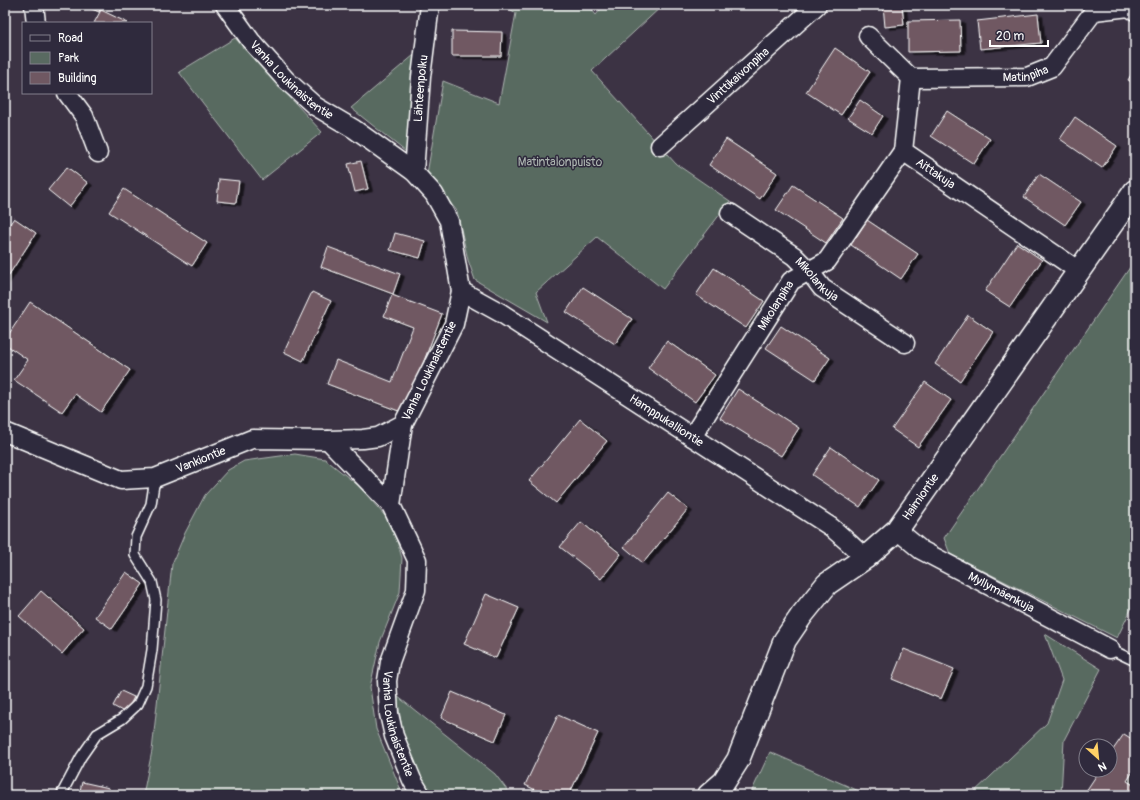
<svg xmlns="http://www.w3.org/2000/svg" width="1140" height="800" viewBox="0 0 1140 800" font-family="Pangolin,sans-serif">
<defs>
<filter id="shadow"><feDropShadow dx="4.5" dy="2.5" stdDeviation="0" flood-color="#0009"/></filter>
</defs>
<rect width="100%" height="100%" fill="#3c3344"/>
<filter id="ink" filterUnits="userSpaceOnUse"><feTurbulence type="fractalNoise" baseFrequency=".025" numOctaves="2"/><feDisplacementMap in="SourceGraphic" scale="8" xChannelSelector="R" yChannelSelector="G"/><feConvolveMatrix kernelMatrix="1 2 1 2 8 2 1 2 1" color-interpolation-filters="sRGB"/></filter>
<g filter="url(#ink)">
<g fill="#596a61" stroke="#acb4b0">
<polygon points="503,5 588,5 596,15 604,5 663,5 592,71 676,164 730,201 663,289 597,237 536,292 547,322 475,280 468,260 457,211 427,174 443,81 499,103 516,13"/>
<polygon points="235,38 322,132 262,180 179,72"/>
<polygon points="414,55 406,152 351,108"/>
<polygon points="1135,260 1135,601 1117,638 950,554 944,538"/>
<polygon points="295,454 325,459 359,486 392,524 402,558 400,592 380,642 370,687 376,729 403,795 143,795 152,751 172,564 185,533 205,495 228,470 244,461"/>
<polygon points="1045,634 1101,669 1064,740 1061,795 971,795 1047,723 1062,680"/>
<polygon points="397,696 495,774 511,795 431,795 428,791 404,743"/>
<polygon points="770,752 868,795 750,795"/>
</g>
<g fill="#6f5862" stroke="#fff" filter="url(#shadow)">
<polygon points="83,5 102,5 99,12"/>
<polygon points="883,5 902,5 904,25 885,27"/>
<polygon points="101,10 128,23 94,23"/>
<polygon points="1038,14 1041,43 980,49 977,21"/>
<polygon points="960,20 961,51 908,52 908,21"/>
<polygon points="452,31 502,32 501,56 452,56"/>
<polygon points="835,48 870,72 841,115 806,92"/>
<polygon points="1135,68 1135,84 1128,80"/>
<polygon points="860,100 883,116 872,133 848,118"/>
<polygon points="947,111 990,139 974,164 931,136"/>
<polygon points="1075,117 1117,146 1102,168 1060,139"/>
<polygon points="726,139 777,173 760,199 709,165"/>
<polygon points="361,161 368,189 355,192 348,164"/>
<polygon points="67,167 88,183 69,207 48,190"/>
<polygon points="1039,174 1081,202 1065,225 1024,197"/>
<polygon points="219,179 239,181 236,203 217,201"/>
<polygon points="793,185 843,218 826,243 776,210"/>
<polygon points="124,189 207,243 192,266 109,212"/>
<polygon points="14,218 36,233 5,281 5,231"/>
<polygon points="867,220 918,254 901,279 851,245"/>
<polygon points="395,233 425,241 420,258 390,250"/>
<polygon points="1017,243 1042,260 1010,307 985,291"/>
<polygon points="328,247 400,274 393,294 321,267"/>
<polygon points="714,268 764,301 746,328 696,295"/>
<polygon points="583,287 632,319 615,344 566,312"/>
<polygon points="312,292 331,301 303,361 284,352"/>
<polygon points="392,295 442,314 404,413 327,384 336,360 392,382 413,327 384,316"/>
<polygon points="30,302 130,370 101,412 75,394 62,412 14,380 28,360 5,344 5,340"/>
<polygon points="968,315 993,332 960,381 935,364"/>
<polygon points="781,326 830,358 815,380 766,348"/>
<polygon points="667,341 715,375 695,402 648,368"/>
<polygon points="925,382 951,400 918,447 892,429"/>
<polygon points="738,389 799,428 781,456 720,418"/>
<polygon points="580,419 607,441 556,503 529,481"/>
<polygon points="831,447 879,480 860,507 812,475"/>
<polygon points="668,493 688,509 643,563 624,547"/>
<polygon points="581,522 621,554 601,579 560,547"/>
<polygon points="126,572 143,584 112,629 95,617"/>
<polygon points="41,591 84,628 62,654 19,616"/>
<polygon points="486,594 519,608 496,658 464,644"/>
<polygon points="904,649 954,669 941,699 892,679"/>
<polygon points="121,691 134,697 126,713 113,706"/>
<polygon points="452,692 506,715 495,741 441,718"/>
<polygon points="558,715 598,733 569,795 546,795 525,785"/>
<polygon points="1124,734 1135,741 1135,768 1127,781 1135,786 1135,795 1092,795 1086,791 1100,770 1110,770 1110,754"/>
<polygon points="82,782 109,788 108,795 79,795"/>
</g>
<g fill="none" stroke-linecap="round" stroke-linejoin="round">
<g stroke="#fff" stroke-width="12">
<g id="lane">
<polyline points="1110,649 1135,661"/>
<polyline points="61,795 81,757 97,734 122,719 138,704 146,686 152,650 156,600 152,582 135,555 136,537 151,504 155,478"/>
</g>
</g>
<g stroke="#fff" stroke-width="21">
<g id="street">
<polyline points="34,5 36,23"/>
<path id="s1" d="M 225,5 L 251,41 L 286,80 L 315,106 L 354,129 L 414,172 L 434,194 L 449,221 L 461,291 L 454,324 L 403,424 L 391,505 L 417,560 L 416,590 L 390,662 L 387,681 L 389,714 L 394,736 L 412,780 L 421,795"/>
<path id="s2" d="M 868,36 L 911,78 L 903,151 L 1079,271"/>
<path id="s3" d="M 911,78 L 1027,77 L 1052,67 L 1094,11 L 1129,7 L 1135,11"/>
<polyline points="67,93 84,116 98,153"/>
<path id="s4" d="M 660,146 L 817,5"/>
<path id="s5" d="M 414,172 L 421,77 L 430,5"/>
<path id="s6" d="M 730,213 L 794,256 L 809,271 L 822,288 L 905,343"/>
<path id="s7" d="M 461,291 L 501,313 L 831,527 L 848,542 L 865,558"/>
<path id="s8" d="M 5,432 L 121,480 L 155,478 L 252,439 L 328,440 L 363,439 L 378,437 L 403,424"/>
<path id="s9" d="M 692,437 L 791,281 L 827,261 L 903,151"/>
<polyline points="328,440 391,505"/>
<path id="s10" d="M 897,530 L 921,550 L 1110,649"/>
</g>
</g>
<g stroke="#fff" stroke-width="25">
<g id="secondary">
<path id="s11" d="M 709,795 L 724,782 L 738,760 L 785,640 L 802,615 L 827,584 L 865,558 L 897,530 L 1135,191"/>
</g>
</g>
<use href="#lane" stroke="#2f2a3d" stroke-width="9"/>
<use href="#street" stroke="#2f2a3d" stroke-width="18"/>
<use href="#secondary" stroke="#2f2a3d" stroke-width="22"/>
</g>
</g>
<g text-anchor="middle" stroke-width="3" stroke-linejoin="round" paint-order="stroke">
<g font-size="12" fill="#fff" stroke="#2f2a3d">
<text dy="4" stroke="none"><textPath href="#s3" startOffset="115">Matinpiha</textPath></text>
<text dy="4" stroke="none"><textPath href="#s4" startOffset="105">Vinttikaivonpiha</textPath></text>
<text dy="4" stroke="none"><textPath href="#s1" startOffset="101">Vanha Loukinaistentie</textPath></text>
<text dy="4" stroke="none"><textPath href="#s5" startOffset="84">Lähteenpolku</textPath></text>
<text dy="4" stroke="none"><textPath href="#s2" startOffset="173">Aittakuja</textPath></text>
<text dy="4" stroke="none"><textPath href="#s6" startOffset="110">Mikolankuja</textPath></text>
<text dy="4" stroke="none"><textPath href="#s9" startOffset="156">Mikolanpiha</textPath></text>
<text transform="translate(429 371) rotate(-64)" y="4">Vanha Loukinaistentie</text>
<text dy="4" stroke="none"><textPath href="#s7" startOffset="243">Hamppukalliontie</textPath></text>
<text dy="4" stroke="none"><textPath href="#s8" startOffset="209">Vankiontie</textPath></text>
<text dy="4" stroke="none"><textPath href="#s11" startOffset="374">Haimiontie</textPath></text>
<text dy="4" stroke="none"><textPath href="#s10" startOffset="122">Myllymäenkuja</textPath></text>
<text dy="4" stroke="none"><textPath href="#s1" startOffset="845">Vanha Loukinaistentie</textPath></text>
</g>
<g font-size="12" fill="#acb4b0" stroke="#2f2a3d">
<text x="560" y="166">Matintalonpuisto</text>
</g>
</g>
<rect width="1140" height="800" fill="none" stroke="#2f2a3d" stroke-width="20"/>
<rect x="10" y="10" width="1120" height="780" fill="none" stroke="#fff" stroke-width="1.5" filter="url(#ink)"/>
<rect x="22" y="22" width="130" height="72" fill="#2f2a3d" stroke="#827f8b"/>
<rect x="30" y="35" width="20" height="6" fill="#2f2a3d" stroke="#827f8b"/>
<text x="58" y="42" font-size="12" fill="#ffffff">Road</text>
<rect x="30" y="52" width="20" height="12" fill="#596a61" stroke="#827f8b"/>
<text x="58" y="62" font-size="12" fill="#ffffff">Park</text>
<rect x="30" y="72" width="20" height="12" fill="#6f5862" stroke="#827f8b"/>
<text x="58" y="82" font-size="12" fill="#ffffff">Building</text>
<g transform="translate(1098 758) rotate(153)"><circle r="19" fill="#2f2a3d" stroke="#827f8b"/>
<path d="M0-3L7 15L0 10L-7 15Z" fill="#ffd166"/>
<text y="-6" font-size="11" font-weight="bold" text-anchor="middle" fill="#ffffff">N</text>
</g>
<path d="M990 40v6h58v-6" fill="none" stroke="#ffffff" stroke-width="2"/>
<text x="996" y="40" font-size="12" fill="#ffffff" stroke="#2f2a3d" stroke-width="3" paint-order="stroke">20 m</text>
</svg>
